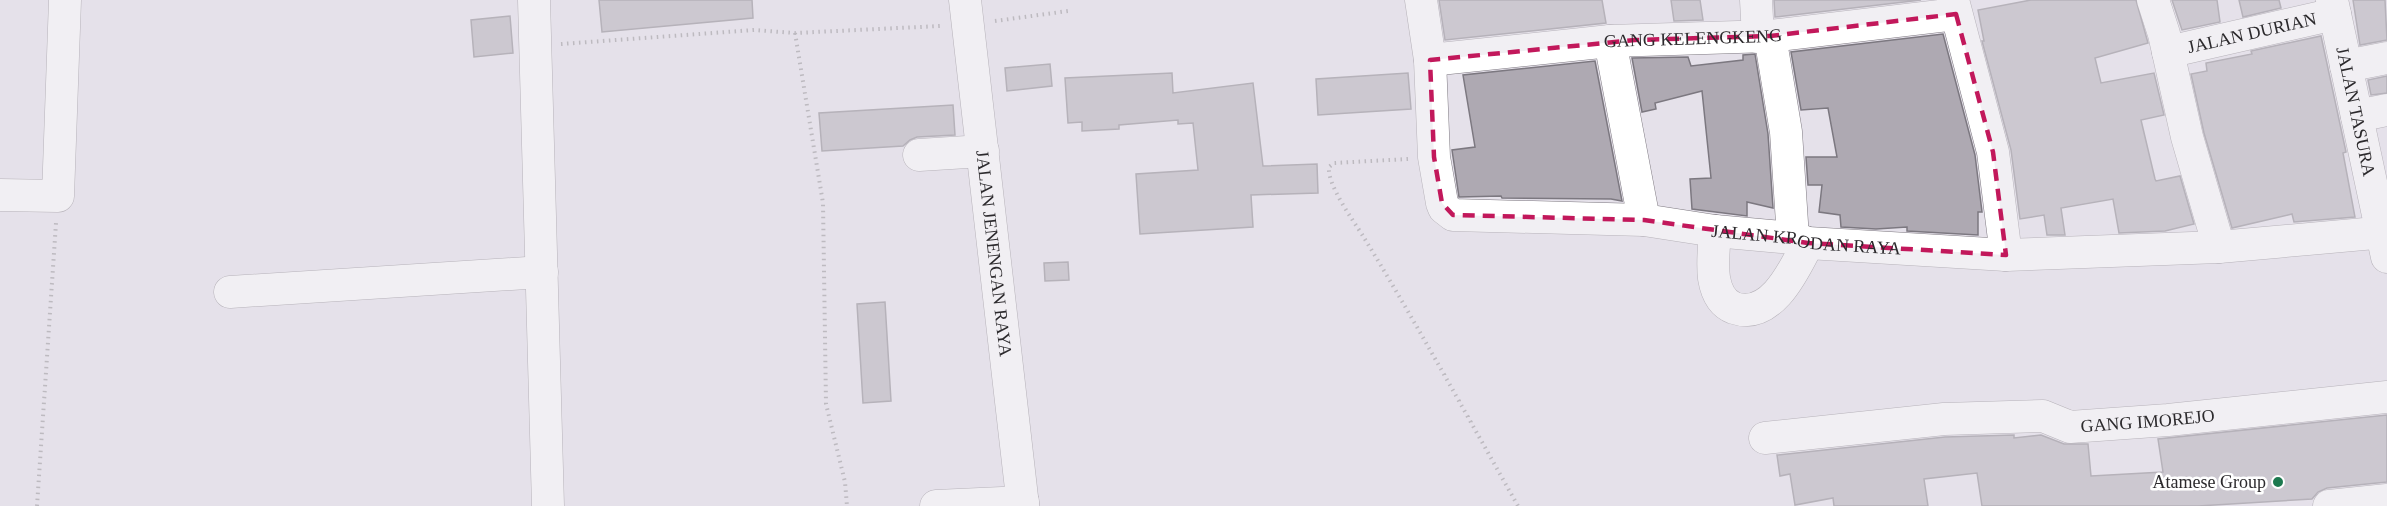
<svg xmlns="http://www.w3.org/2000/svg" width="2387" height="506" viewBox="0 0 2387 506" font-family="Georgia,serif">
<rect width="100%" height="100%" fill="#e5e1ea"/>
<g fill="#aea9b2" stroke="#7c7880" stroke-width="1.5">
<polygon points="599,0 752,0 753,18 602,32"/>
<polygon points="1439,0 1602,0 1606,23 1445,40"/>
<polygon points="1671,0 1700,0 1703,20 1674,21"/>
<polygon points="1774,0 1921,0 1775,17"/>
<polygon points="2031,0 2136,0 2148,43 2095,58 2101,83 2154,73 2164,115 2141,120 2155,179 2156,181 2180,176 2194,224 2165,231 2119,233 2113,199 2061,208 2065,235 2047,235 2044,215 2020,219 2011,150 1982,41 1984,41 1978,10"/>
<polygon points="2172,0 2217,0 2220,22 2182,30"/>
<polygon points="2239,0 2279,0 2281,8 2243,17"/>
<polygon points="2353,0 2385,0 2387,40 2360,45"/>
<polygon points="510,16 513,53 474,57 471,20"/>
<polygon points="1943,34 1975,155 1982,212 1978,212 1978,235 1907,231 1907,227 1876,229 1841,227 1840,215 1819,212 1822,185 1808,185 1806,157 1837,157 1828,108 1801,110 1791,52"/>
<polygon points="2321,36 2346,152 2343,153 2355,217 2294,222 2292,214 2232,228 2204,133 2191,74 2207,71 2206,63 2252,54 2251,51"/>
<polygon points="1755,54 1768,134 1773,208 1747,202 1747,216 1692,209 1690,179 1711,178 1702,91 1655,103 1656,109 1642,112 1632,58 1688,57 1691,66 1743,60 1743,55"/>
<polygon points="1595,61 1622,201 1611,199 1502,198 1501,196 1459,197 1452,150 1475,147 1463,75"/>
<polygon points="1050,64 1052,86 1007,91 1005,68"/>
<polygon points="1172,73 1173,93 1253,83 1263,166 1317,164 1318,193 1251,195 1253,227 1140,234 1136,174 1198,170 1193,123 1178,124 1178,120 1119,125 1119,129 1082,131 1082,122 1068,123 1065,78"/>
<polygon points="1408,73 1411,109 1318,115 1316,79"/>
<polygon points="2387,76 2387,93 2371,95 2368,80"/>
<polygon points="953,105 955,135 917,137 910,140 903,146 822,151 819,113"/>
<polygon points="1068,262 1069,280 1045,281 1044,263"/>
<polygon points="885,302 891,401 863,403 857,304"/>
<polygon points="2387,415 2387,482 2327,488 2318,492 2312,499 2198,506 1982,506 1977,473 1924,479 1928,506 1834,506 1833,498 1795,505 1790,474 1780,476 1777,455 1945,437 2014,435 2014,438 2041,435 2064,444 2088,444 2091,476 2163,472 2158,439"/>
</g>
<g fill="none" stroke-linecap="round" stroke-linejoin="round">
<g stroke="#7e7981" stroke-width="33">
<g id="minor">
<polyline points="534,0 548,506"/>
<path id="s1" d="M 965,0 L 1023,506"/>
<path id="s2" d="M 1421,0 L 1430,60 L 1434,157 L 1442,203 L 1444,208 L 1453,215 L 1644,220 L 1715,231 L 1793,238 L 1808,243 L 2006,255 L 2219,247 L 2387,232"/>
<polyline points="1756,0 1758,37"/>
<polyline points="1953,0 1993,152 2006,255"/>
<polyline points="2153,0 2164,34 2187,137 2219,247"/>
<path id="s3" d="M 2332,0 L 2387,257"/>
<polyline points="1770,36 1786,132 1793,238"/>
<polyline points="1610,41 1644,220"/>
<path id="s4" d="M 2168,52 L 2335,14"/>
<path id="s5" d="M 1430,60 L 1610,41 L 1770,36 L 1956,14"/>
<polyline points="2346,66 2387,58"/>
<polyline points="2357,116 2387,110"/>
<polyline points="919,155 983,151"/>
<polyline points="0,195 58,196 65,0"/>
<path d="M 1715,231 C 1714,246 1712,263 1714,278 C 1716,290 1721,303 1734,308 C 1772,321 1795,268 1808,243"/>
<polyline points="230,292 542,272"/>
<path id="s6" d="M 1765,438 L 1944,419 L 2043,416 L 2070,427 L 2168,420 L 2387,397"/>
<polyline points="936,506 1023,502"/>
<polyline points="2329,506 2387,500"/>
</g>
</g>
<g stroke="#8c898f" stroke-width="4" stroke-dasharray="1.5 4.5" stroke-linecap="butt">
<polyline points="995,21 1068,11"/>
<polyline points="795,33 823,203 826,404 845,482 847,506"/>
<polyline points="561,44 754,30 795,33 940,26"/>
<path d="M 1408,159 L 1334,163 L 1329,167 C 1327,185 1353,220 1363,236 C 1417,324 1467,416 1518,506"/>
<polyline points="37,506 56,223"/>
</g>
<use href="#minor" stroke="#fff" stroke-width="32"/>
</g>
<path d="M0 0H2387V506H0ZM 1956,14 L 1993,152 L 2006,255 L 1808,243 L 1644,220 L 1453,215 L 1442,203 L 1434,157 L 1430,60 L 1635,40 L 1770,36 Z" fill="#e5e1ea" fill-opacity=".55" fill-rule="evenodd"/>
<path fill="none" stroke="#c2185b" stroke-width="4.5" stroke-dasharray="12 8" stroke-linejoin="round" d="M 1956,14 L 1993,152 L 2006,255 L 1808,243 L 1644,220 L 1453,215 L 1442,203 L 1434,157 L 1430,60 L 1635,40 L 1770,36 Z"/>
<circle fill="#1c794f" stroke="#fff" stroke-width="2" cx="2278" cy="482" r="6"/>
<g text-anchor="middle" stroke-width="5" stroke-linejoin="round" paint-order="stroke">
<g font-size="18" fill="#2c2a2d" stroke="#fff">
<text dy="6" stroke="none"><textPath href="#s4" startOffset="86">JALAN DURIAN</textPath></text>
<text dy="6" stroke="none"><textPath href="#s5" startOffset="264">GANG KELENGKENG</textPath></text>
<text dy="6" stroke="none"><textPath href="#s3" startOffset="114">JALAN TASURA</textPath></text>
<text dy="6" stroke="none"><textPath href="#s2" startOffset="576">JALAN KRODAN RAYA</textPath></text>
<text dy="6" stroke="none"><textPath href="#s1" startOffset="255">JALAN JENENGAN RAYA</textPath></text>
<text dy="6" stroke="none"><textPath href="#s6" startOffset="386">GANG IMOREJO</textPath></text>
</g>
<g font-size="18" fill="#2c2a2d" stroke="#fff" text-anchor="end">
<text x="2266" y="488">Atamese Group</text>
</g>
</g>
</svg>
